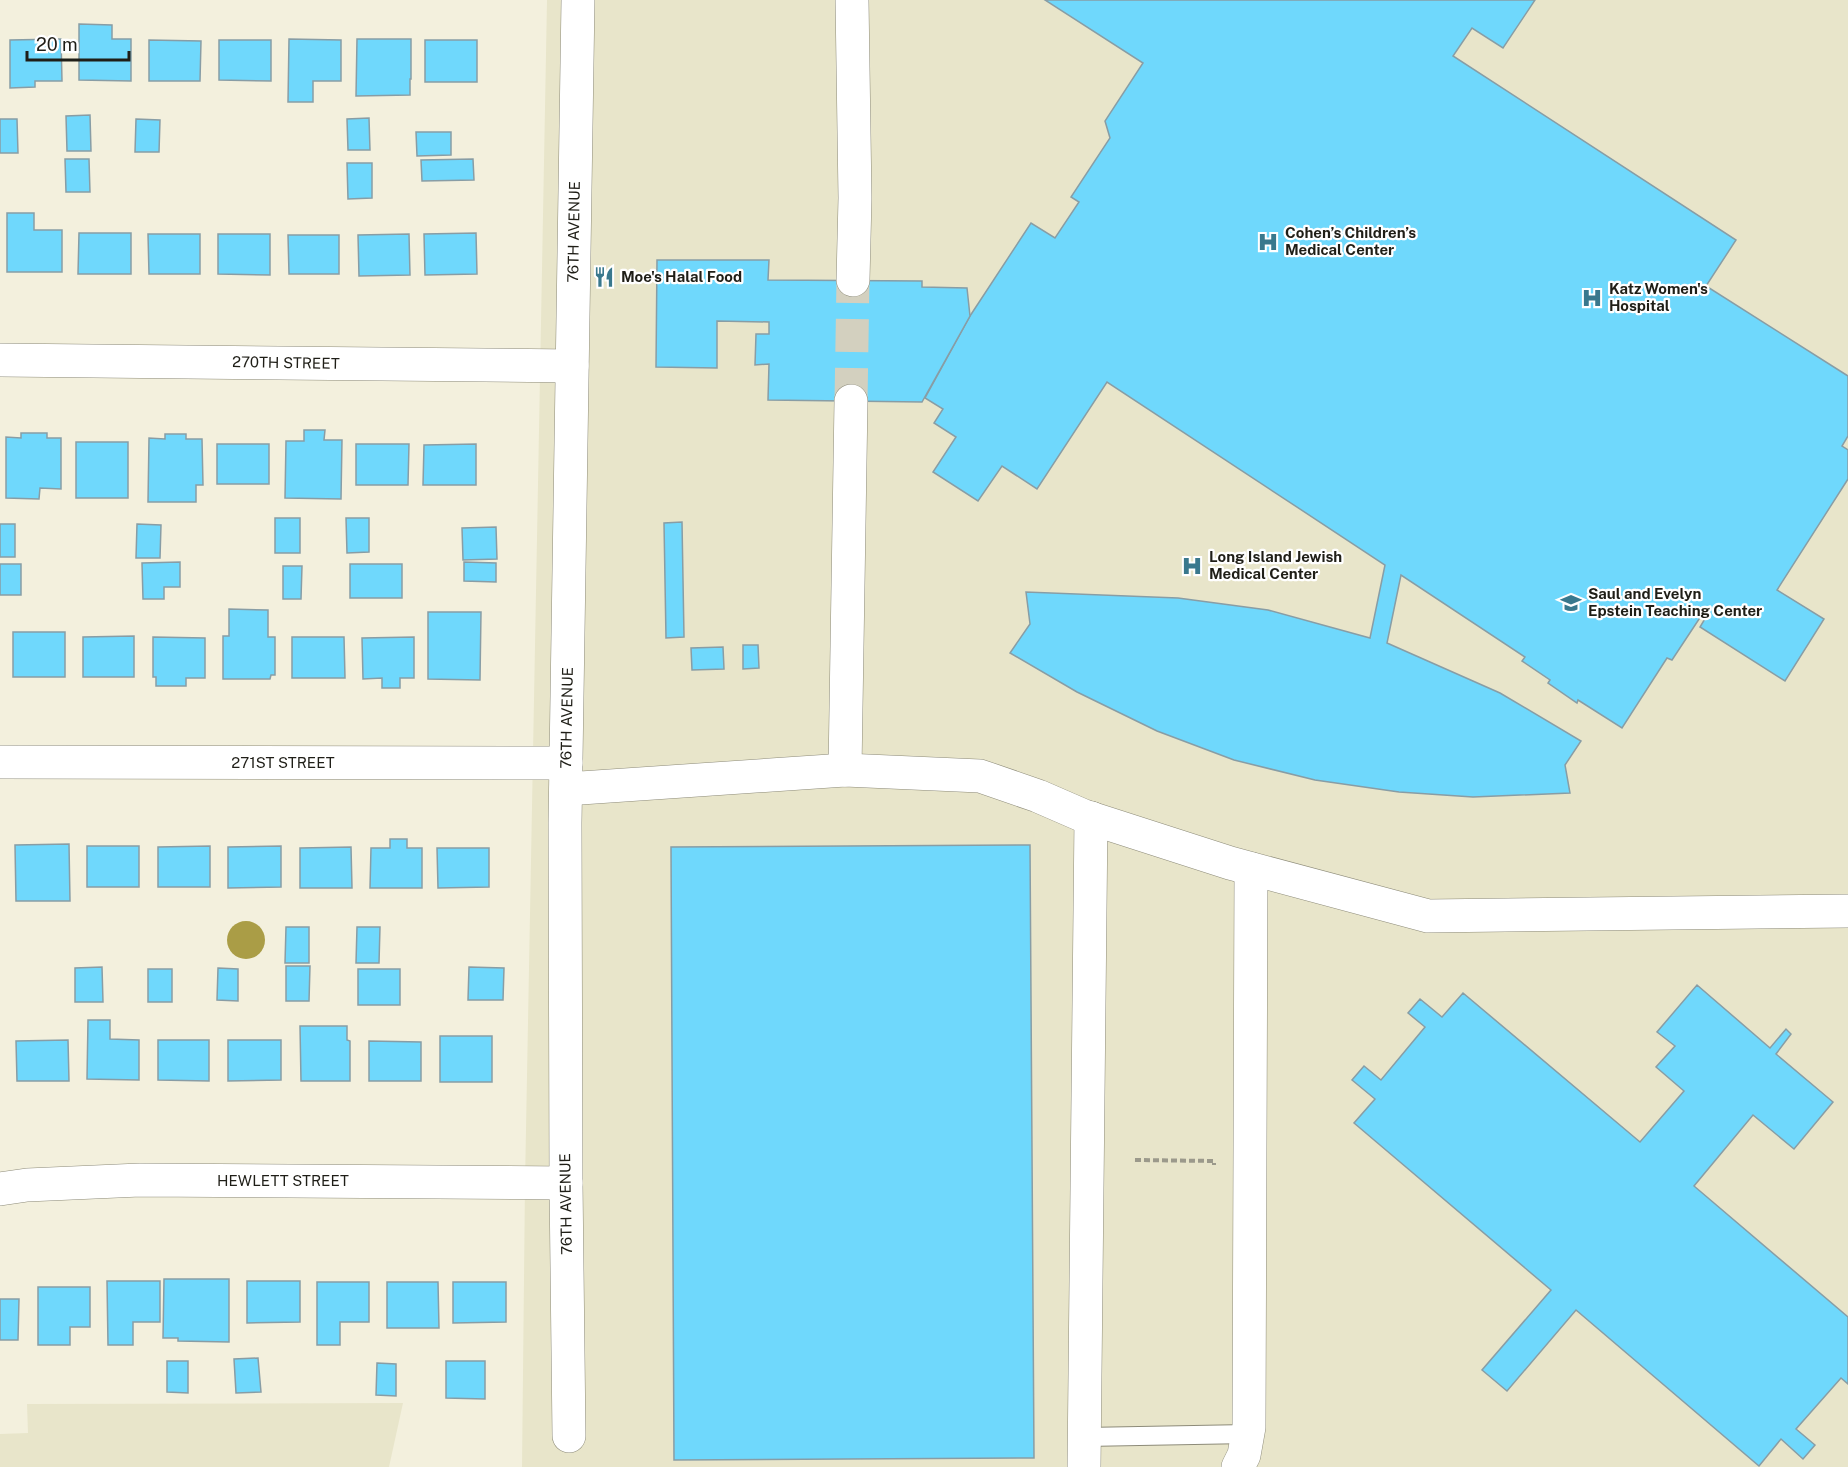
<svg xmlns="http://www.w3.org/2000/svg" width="1848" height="1467" viewBox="0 0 1848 1467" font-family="'Public Sans',sans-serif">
<rect width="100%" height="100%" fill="#f3f0dd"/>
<g fill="#e8e5ca">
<polygon points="547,0 1848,0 1848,1467 522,1467 525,1183"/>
<polygon points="403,1403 389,1467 0,1467 0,1434 28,1433 27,1404"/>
</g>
<circle fill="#aa9d46" cx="246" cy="940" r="19"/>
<g fill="#6fd8fc" stroke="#889da5" stroke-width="1.5">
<polygon points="1045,0 1535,0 1503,48 1472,28 1453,56 1736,240 1706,286 1848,376 1848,436 1842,446 1848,450 1848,479 1777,590 1824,619 1785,681 1700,627 1709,612 1705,610 1672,660 1667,658 1622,728 1578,700 1577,703 1548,683 1550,680 1522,661 1525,657 1401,575 1387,643 1500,693 1581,741 1565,765 1570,793 1473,797 1399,792 1315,780 1234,760 1157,731 1077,692 1010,653 1030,624 1026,592 1178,598 1268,610 1370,638 1385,565 1107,382 1037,489 1002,466 978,501 933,472 956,437 934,423 943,409 925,398 970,316 1031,223 1055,238 1079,202 1071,197 1110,138 1105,121 1143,63"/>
<polygon points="79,24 112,25 112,39 131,39 131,81 79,80"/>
<polygon points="61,39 62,81 35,81 35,87 10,88 10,40"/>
<polygon points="289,39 341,40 341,81 313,81 313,102 288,102"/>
<polygon points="357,39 411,39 411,79 410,79 410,95 356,96"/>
<polygon points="149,40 201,41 200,81 149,81"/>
<polygon points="219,40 271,40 271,81 219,80"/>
<rect x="425" y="40" width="52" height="42"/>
<polygon points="90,115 91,151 67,151 66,116"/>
<polygon points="369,118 370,150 348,150 347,119"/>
<polygon points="0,119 17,119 18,153 0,153"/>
<polygon points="136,119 160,120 159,152 135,152"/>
<polygon points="416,132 451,132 451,155 417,156"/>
<polygon points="65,159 89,159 90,192 66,192"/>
<polygon points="473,159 474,180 422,181 421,160"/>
<polygon points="347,163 372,163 372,198 348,199"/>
<polygon points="7,213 34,213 34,230 62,230 62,272 7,272"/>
<polygon points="79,233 131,233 131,274 78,274"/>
<polygon points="476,233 477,274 425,275 424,234"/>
<polygon points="148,234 200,234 200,274 149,274"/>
<polygon points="218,234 270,234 270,275 218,274"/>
<polygon points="409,234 410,275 359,276 358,235"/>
<polygon points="288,235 339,235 339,274 289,274"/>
<polygon points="657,260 769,260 768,280 922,281 922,287 967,288 970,316 922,402 768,400 769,364 755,365 756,334 769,334 769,322 717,321 717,368 656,367"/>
<polygon points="304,430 325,430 324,440 342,440 341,499 285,498 286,441 304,441"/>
<polygon points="21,433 47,433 47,438 61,438 61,489 40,488 39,499 6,498 6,437 21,438"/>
<polygon points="165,434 186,434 186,439 202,439 203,485 196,485 196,502 148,502 149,438 165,439"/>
<rect x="76" y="442" width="52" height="56"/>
<rect x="217" y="444" width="52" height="40"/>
<polygon points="356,444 409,444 408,485 356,485"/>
<polygon points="476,444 476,485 423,485 424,445"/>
<rect x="275" y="518" width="25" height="35"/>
<polygon points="346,518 369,518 369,552 347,553"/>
<polygon points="682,522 684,637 666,638 664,523"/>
<rect x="0" y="524" width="15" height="33"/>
<polygon points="137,524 161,525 160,558 136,558"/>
<polygon points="496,527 497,559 463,560 462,528"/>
<polygon points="180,562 180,587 164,587 164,599 143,599 142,563"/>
<polygon points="464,562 496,563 496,582 464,581"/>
<rect x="0" y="564" width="21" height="31"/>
<rect x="350" y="564" width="52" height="34"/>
<polygon points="283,566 302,566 301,599 283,599"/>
<polygon points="229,609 268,610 268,637 275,637 275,675 271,675 270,679 223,679 223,636 229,636"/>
<polygon points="428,612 481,612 480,680 428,679"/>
<rect x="13" y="632" width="52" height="45"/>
<polygon points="134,636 134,677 83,677 83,637"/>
<polygon points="153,637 205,638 205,678 186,678 186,686 156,686 156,677 153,677"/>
<polygon points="292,637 344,637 345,678 292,678"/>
<polygon points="414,637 414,678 400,678 400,688 382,688 382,678 363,679 362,638"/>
<polygon points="743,645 758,645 759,668 743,669"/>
<polygon points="723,647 724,669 692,670 691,648"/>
<polygon points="390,839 407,839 407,848 422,848 422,888 370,888 371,848 390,848"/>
<polygon points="69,844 70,901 16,901 15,845"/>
<polygon points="1030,845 1034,1458 674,1460 671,847"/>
<rect x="87" y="846" width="52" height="41"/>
<polygon points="210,846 210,887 158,887 158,847"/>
<polygon points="281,846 281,887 228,888 228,847"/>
<polygon points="351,847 352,888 300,888 300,848"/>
<polygon points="437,848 489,848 489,887 438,888"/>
<polygon points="286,927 309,927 309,963 285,963"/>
<polygon points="357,927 380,927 379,963 356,963"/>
<polygon points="286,966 310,966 309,1001 286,1001"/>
<polygon points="102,967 103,1002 75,1002 75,968"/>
<polygon points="469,967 504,968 503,1000 468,1000"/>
<polygon points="218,968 238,969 238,1001 217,1000"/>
<rect x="148" y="969" width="24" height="33"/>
<rect x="358" y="969" width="42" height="36"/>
<polygon points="1697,985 1770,1048 1786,1029 1791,1034 1776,1054 1833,1102 1794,1149 1753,1115 1694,1186 1848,1317 1848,1384 1841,1378 1796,1429 1815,1445 1803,1459 1781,1439 1759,1466 1576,1310 1507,1391 1482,1370 1551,1290 1354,1123 1375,1099 1352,1080 1364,1066 1381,1080 1425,1027 1408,1013 1420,999 1442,1017 1463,993 1640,1142 1684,1091 1656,1067 1675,1046 1657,1032"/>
<polygon points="88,1020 110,1020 110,1039 139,1040 139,1080 87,1079"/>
<polygon points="300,1026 347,1026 347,1040 350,1041 350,1081 301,1081"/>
<rect x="440" y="1036" width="52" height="46"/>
<polygon points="68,1040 69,1081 17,1081 16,1041"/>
<polygon points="158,1040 209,1040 209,1081 158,1080"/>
<polygon points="228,1040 281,1040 281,1080 228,1081"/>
<polygon points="369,1041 421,1042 421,1081 369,1081"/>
<polygon points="164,1279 229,1279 229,1342 178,1341 178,1338 163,1338"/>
<polygon points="107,1281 160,1281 160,1322 133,1322 133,1345 108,1345"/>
<polygon points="247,1281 300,1281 300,1322 247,1323"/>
<polygon points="317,1282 369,1282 369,1322 340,1322 340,1345 317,1345"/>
<polygon points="387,1282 438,1282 439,1328 387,1328"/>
<polygon points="453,1282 506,1282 506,1322 453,1323"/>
<polygon points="38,1287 90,1287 90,1327 70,1327 70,1345 38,1345"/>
<polygon points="0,1299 19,1299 18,1340 0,1340"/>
<polygon points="258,1358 261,1392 236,1393 234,1359"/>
<polygon points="167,1361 188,1361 188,1393 167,1392"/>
<polygon points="446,1361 485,1361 485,1399 446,1398"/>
<polygon points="377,1363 396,1364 396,1396 376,1395"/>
</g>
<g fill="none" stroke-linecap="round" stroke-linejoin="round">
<polyline stroke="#d3d0bf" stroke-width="33" stroke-dasharray="33 16" stroke-linecap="butt" points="851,401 853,280"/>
<g stroke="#8d8b79" stroke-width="20">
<polyline id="service" points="1085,1437 1248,1434"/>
</g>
<g stroke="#8d8b79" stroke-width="34">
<g id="minor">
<polyline points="852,0 855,198 853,280"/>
<polyline points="0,360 572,366"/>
<polyline points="0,762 566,763"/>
<polyline points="845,770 851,401"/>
<polyline points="566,789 845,770 980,776 1038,796 1084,816 1230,863 1428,916 1848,911"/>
<polyline points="0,1189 27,1185 140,1180 566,1183"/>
<polyline points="569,1436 566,1183 565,823 578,0"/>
<polyline points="1084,1467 1091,818"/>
<polyline points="1238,1467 1244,1455 1249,1427 1251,869"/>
</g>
</g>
<polyline stroke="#9b998b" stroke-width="4" stroke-dasharray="6 3" stroke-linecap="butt" points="1135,1160 1214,1161 1214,1165"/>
<use href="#service" stroke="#fff" stroke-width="18"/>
<use href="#minor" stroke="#fff" stroke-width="33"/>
</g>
<defs>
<g id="hospital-bare" transform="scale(1.62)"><path d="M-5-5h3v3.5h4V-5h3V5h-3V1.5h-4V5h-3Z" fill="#39788d" stroke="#fff" stroke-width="2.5" paint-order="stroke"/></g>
<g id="restaurant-bare" transform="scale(1.62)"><path d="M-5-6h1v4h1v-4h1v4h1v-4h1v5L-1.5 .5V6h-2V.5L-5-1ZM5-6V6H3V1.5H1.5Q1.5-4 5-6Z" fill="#39788d" stroke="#fff" stroke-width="2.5" paint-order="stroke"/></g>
<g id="school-bare" transform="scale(1.62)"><path d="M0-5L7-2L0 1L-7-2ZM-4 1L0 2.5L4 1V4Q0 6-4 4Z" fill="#39788d" stroke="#fff" stroke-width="2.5" paint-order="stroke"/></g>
</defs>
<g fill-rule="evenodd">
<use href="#hospital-bare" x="1268" y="242"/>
<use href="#restaurant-bare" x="604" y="277"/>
<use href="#hospital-bare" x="1592" y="298"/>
<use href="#hospital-bare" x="1192" y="566"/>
<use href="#school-bare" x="1571" y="603"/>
</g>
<g text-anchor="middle" stroke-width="4.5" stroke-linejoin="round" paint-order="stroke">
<g font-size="15" fill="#1f1e17" stroke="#fff">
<text transform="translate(574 232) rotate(-89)" y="5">76TH AVENUE</text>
<text transform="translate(286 363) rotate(1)" y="5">270TH STREET</text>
<text transform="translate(567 718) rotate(-89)" y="5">76TH AVENUE</text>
<text x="283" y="768">271ST STREET</text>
<text x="283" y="1186">HEWLETT STREET</text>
<text transform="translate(566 1204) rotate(-91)" y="5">76TH AVENUE</text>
</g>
<g font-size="15" font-weight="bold" fill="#1f1e17" stroke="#fff" text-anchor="start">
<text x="1285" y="238">Cohen’s Children’s<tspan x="1285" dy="17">Medical Center</tspan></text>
<text x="621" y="282">Moe's Halal Food</text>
<text x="1609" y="294">Katz Women's<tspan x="1609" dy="17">Hospital</tspan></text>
<text x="1209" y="562">Long Island Jewish<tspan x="1209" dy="17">Medical Center</tspan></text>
<text x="1588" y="599">Saul and Evelyn<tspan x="1588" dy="17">Epstein Teaching Center</tspan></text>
</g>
</g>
<path d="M27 51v9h102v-9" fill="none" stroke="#1f1e17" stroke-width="3"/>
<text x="36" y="51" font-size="18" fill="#1f1e17" stroke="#ffffff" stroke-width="4.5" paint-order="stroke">20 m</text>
</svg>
